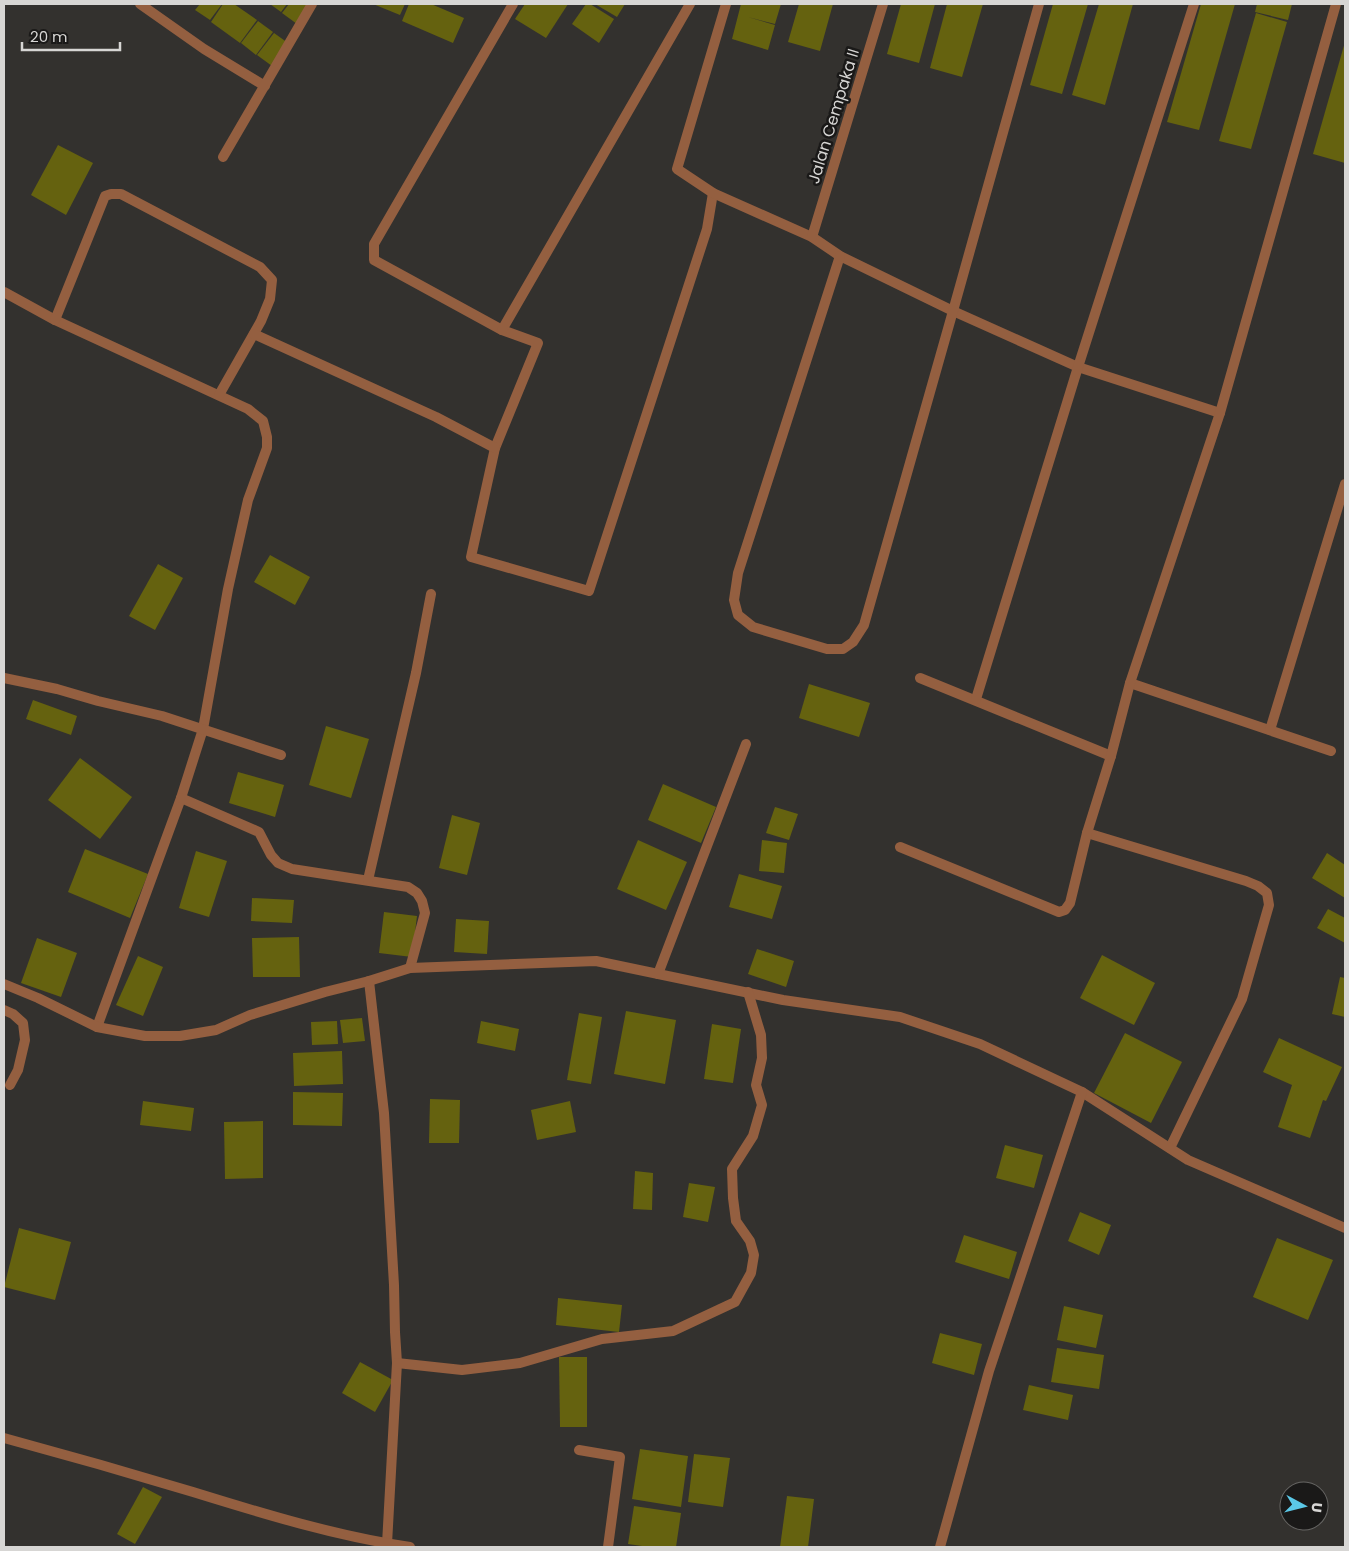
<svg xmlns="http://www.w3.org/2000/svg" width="1349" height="1551" viewBox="0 0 1349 1551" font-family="Poppins,sans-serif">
<rect width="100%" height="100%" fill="#33312e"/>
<g fill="#65620f">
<polygon points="200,4 222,4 210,20 195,10"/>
<polygon points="223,4 234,4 257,20 240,43 211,22"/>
<polygon points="270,4 287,4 281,12"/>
<polygon points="289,4 311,4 297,24 282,13"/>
<polygon points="373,4 405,4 400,15"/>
<polygon points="409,4 431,4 464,18 453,43 402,21"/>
<polygon points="525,4 568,4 546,38 515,19"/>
<polygon points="586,4 590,4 614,19 599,43 572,24"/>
<polygon points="595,4 625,4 617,17"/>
<polygon points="741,4 781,4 775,24 748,17 775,25 768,50 732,39"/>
<polygon points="799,4 833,4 820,51 788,42"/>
<polygon points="901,4 935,4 919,63 887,54"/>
<polygon points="947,4 983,4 962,77 930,68"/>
<polygon points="1053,4 1088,4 1062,94 1030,85"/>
<polygon points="1099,4 1133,4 1105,105 1072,95"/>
<polygon points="1201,4 1235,4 1199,130 1167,122"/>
<polygon points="1257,4 1292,4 1288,20 1255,12"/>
<polygon points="1256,13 1287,22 1251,149 1219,141"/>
<polygon points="258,21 273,32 256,55 241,43"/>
<polygon points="274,33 288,43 272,66 257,55"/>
<polygon points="1345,42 1345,163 1313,154"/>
<polygon points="58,145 93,163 66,215 31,195"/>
<polygon points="270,555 310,577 295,605 254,582"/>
<polygon points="158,564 183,578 155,630 129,616"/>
<polygon points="809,684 870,703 859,737 799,718"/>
<polygon points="33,700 77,716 71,735 26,719"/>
<polygon points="326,726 369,739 351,798 309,785"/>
<polygon points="80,758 132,797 100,839 48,800"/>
<polygon points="238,772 284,785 275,817 229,803"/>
<polygon points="663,784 716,807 701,843 648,820"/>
<polygon points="775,807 798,814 789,840 766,833"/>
<polygon points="452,815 480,823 467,875 439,868"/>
<polygon points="638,840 687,862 666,910 617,889"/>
<polygon points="762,840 787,843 784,873 759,871"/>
<polygon points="85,849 148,874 130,918 68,892"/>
<polygon points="196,851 227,861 209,917 179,908"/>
<polygon points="1327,853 1345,865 1345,898 1312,878"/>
<polygon points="739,874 782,886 772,919 729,907"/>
<polygon points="252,898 294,900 292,923 251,921"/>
<polygon points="1328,909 1345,918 1345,943 1317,928"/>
<polygon points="384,912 417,916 412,957 379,953"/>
<polygon points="456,919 489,921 487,954 454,952"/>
<polygon points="299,937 300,977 253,977 252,938"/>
<polygon points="37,938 77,953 61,997 21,983"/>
<polygon points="757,949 794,961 786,987 748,974"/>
<polygon points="1102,955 1155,983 1134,1025 1080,998"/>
<polygon points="138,956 163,967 143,1016 116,1005"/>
<polygon points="1340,977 1345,978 1345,1017 1332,1014"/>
<polygon points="626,1011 676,1020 665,1084 614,1074"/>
<polygon points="579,1013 602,1017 591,1084 567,1080"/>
<polygon points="362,1018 365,1041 343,1043 340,1020"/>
<polygon points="337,1021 338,1044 312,1045 311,1022"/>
<polygon points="481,1021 519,1029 515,1051 477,1043"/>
<polygon points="712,1024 741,1029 733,1083 704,1079"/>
<polygon points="1125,1033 1182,1062 1151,1123 1094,1093"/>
<polygon points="1279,1038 1342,1067 1326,1101 1323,1100 1310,1138 1278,1127 1292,1085 1263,1072"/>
<polygon points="342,1051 343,1084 294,1086 293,1053"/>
<polygon points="293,1092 343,1093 342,1126 293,1125"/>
<polygon points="430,1099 460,1100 459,1143 429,1143"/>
<polygon points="143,1101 194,1108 191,1131 140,1125"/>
<polygon points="570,1101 576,1132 537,1140 531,1110"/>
<polygon points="263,1121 263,1178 225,1179 224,1122"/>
<polygon points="1005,1145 1043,1155 1034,1188 996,1178"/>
<polygon points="635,1171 653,1173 652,1210 633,1209"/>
<polygon points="689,1183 715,1187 708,1222 683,1217"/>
<polygon points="1080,1212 1111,1225 1099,1255 1068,1241"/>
<polygon points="19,1228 71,1242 55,1300 4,1287"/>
<polygon points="964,1235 1017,1252 1009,1279 955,1262"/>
<polygon points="1277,1238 1333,1260 1308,1320 1253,1297"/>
<polygon points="558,1298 622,1305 619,1332 556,1325"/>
<polygon points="1064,1306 1103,1315 1096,1348 1057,1340"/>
<polygon points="940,1333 982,1344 974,1375 932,1363"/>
<polygon points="1057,1348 1104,1355 1099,1389 1051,1382"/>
<polygon points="559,1357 587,1357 587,1427 560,1427"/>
<polygon points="360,1362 393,1380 375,1412 342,1393"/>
<polygon points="1029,1385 1073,1395 1068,1420 1023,1410"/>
<polygon points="640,1449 688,1456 681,1507 632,1499"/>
<polygon points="694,1454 730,1458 723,1507 688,1502"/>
<polygon points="143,1487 162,1497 135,1544 117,1534"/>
<polygon points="787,1496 814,1499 808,1547 780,1547"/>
<polygon points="634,1506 681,1513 676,1547 649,1547 628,1544"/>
</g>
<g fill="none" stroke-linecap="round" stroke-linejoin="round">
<g stroke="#945f40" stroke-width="10">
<polyline points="140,4 204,49 265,86"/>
<polyline points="513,4 374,244 374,260 502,330 538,343 495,448 471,557 589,591 707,229 713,193"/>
<polyline points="726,4 677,169 713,193 812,237 840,256 953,311 1078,367 1220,413"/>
<polyline points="223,157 312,4"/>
<polyline points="812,237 883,4"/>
<polyline points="840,256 738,573 734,600 738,615 753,627 827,649 843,649 853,642 864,625 953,311 1039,4"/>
<polyline points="4,292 55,320 248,409 263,421 267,437 267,448 248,500 228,589 203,729 181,798 97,1027"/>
<polyline points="55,320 105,196 111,194 121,194 260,267 272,280 270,299 261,321 219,395"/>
<polyline points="502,330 690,4"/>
<polyline points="254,334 436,417 495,448"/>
<polyline points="4,678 57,689 98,701 162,716 281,755"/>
<polyline points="920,678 1111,756"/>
<polyline points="1130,683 1331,751"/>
<polyline points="976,699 1078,367 1194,4"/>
<polyline points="1270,730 1345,484"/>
<polyline points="181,798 259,832 271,855 278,863 292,869 408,887 417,893 422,901 425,913 410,968"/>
<polyline points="1087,833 1246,881 1258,886 1267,893 1269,905 1242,999 1170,1148"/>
<polyline points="900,847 1059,912 1065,910 1070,903 1087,833 1111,756 1130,683 1220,413 1336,4"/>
<polyline points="368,880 416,673 431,594"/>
<polyline points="658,974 746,744"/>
<polyline points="369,981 384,1113 394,1285 395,1332 397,1363 387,1544"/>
<polyline points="4,984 38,998 97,1027 145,1036 180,1036 216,1030 250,1015 325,992 369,981 410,968 596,961 783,1000 900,1017 980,1044 1082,1092 1188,1160 1345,1228"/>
<polyline points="4,1010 13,1014 23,1023 25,1040 18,1070 10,1085"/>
<polyline points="397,1363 462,1370 520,1363 602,1339 673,1331 735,1302 751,1273 754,1255 750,1241 736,1221 733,1198 732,1169 753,1136 762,1105 756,1085 762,1058 761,1035 748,992"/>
<path d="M 4,1438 C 67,1455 130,1473 193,1492 C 264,1514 336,1536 410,1547"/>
<polyline points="579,1450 620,1457 608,1547"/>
<polyline points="940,1547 989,1371 1082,1092"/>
</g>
</g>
<g text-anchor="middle" stroke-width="5" stroke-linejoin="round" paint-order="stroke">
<g font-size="16" fill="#d7d6d4" stroke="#1a1918">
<text transform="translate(833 116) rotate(-73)" y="6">Jalan Cempaka II</text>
</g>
</g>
<rect width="1349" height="1551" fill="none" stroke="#d7d6d4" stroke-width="10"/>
<g transform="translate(1304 1506) rotate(97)"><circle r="24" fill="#1a1918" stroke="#666563"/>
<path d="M0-4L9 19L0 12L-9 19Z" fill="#5bc8e7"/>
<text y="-8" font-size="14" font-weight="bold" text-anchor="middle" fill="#d7d6d4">U</text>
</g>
<path d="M22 42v8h98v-8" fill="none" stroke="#d7d6d4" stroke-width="2.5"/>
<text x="30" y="42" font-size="15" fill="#d7d6d4" stroke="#1a1918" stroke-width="4" paint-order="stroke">20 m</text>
</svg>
